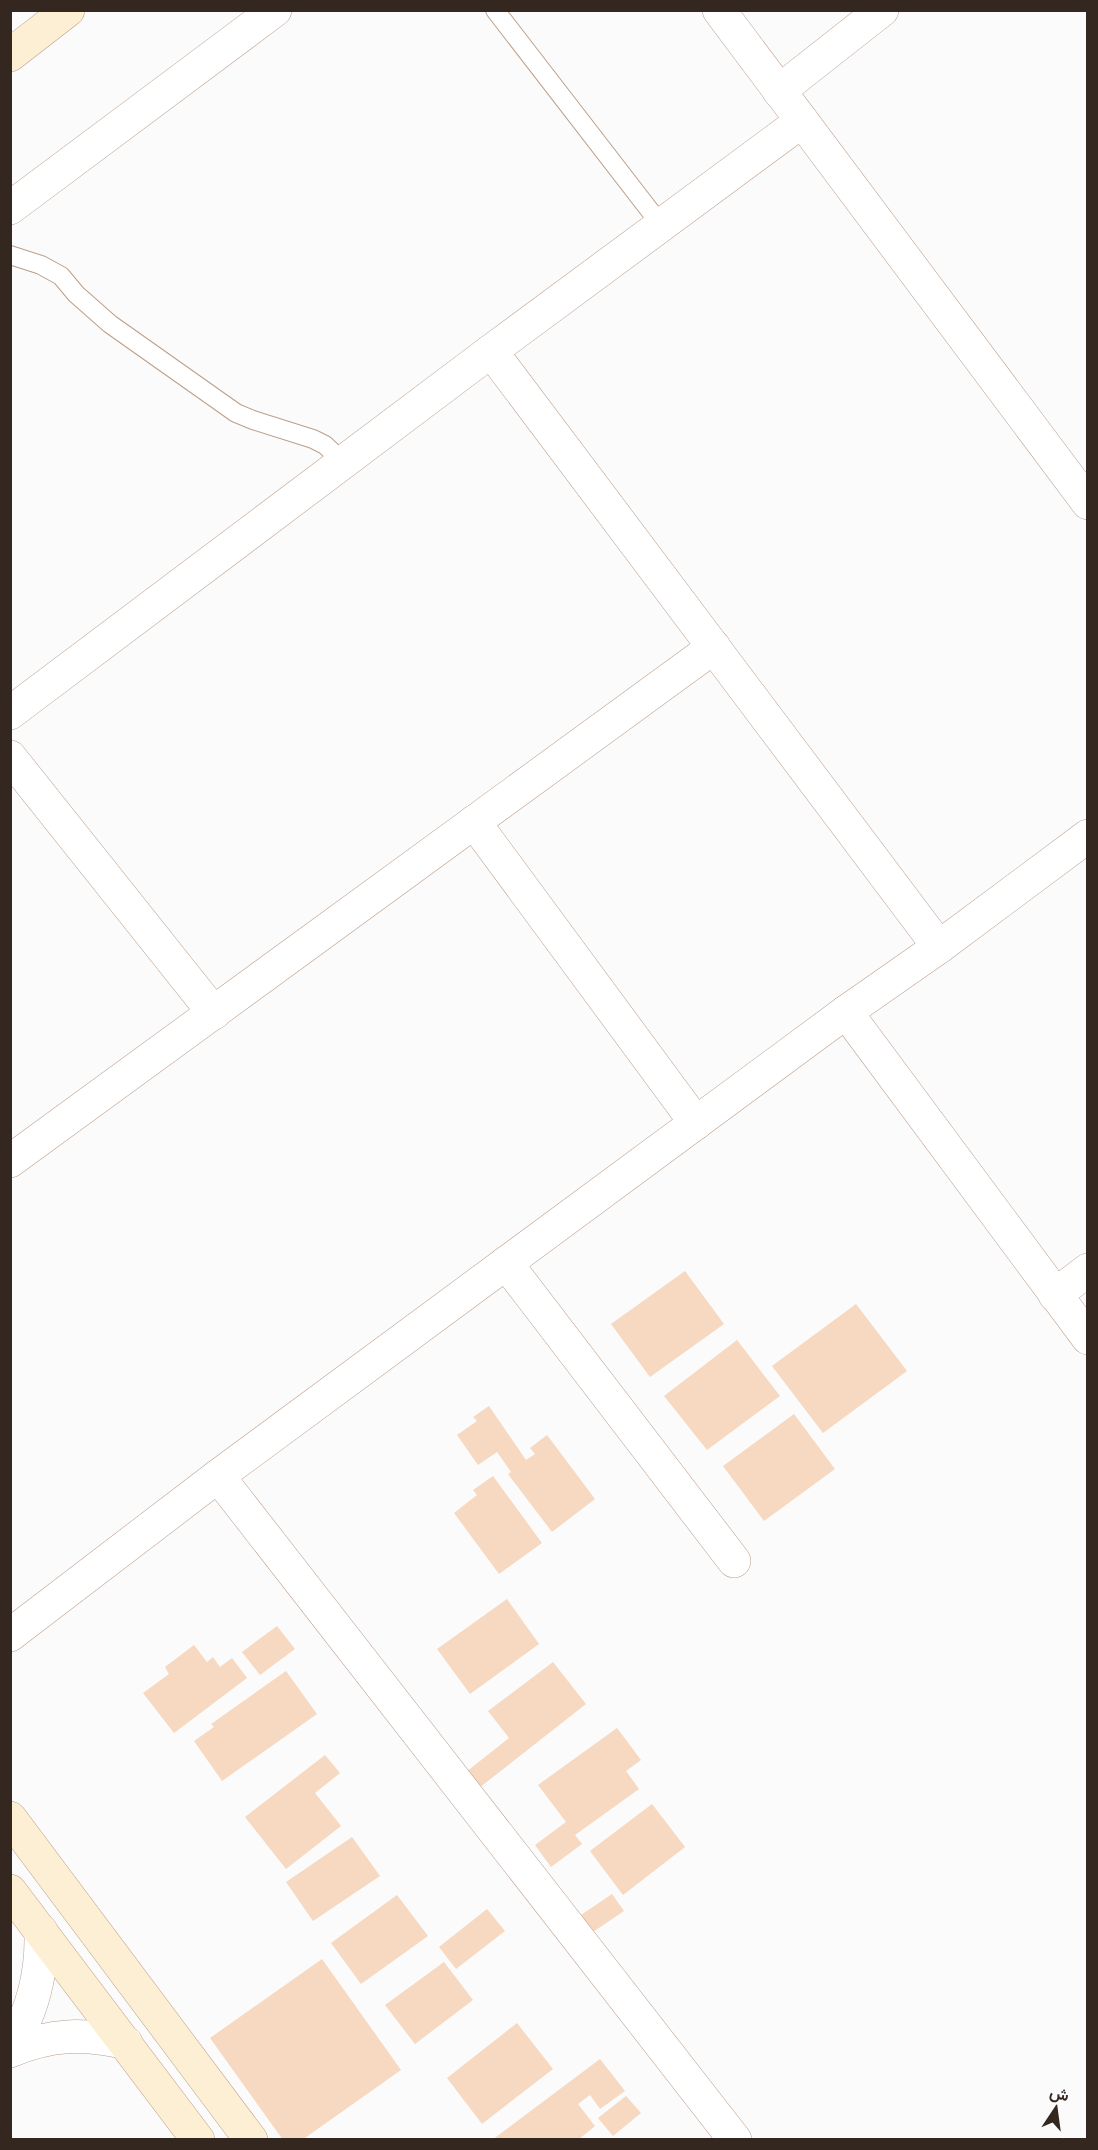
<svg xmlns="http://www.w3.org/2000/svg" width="1098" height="2150" viewBox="0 0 1098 2150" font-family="'PT Serif',Vazirmatn,serif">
<rect width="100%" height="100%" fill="#fbfbfb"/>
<g fill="#f7d8c0">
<polygon points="685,1271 724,1324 650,1377 611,1324"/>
<polygon points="856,1304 907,1371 823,1433 772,1366"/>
<polygon points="737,1340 780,1396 707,1450 664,1396"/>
<polygon points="489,1406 526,1460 535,1454 530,1448 547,1435 595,1499 552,1532 508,1474 511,1472 497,1452 478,1465 457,1435 477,1421 473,1417"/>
<polygon points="794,1414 835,1469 764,1521 723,1466"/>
<polygon points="493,1476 542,1543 499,1574 454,1513 477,1495 473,1490"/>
<polygon points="507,1599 539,1644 470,1694 437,1649"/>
<polygon points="277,1626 295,1649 260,1675 242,1652"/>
<polygon points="194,1645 207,1662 213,1657 220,1667 232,1658 247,1678 174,1733 143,1693 169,1674 165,1667"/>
<polygon points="553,1662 586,1704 479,1788 466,1772 509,1738 488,1711"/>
<polygon points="286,1671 317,1714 222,1781 194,1741 214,1727 211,1724"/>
<polygon points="617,1728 641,1760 626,1771 639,1789 575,1835 582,1844 551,1867 535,1845 566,1822 538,1785"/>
<polygon points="325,1755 340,1773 315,1793 341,1826 286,1869 245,1817"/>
<polygon points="652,1804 685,1847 623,1895 590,1851"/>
<polygon points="352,1837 380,1876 313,1921 286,1882"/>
<polygon points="612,1894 624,1911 587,1936 575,1919"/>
<polygon points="397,1895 428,1936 361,1984 331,1943"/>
<polygon points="487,1909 505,1931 456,1969 439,1947"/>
<polygon points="322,1959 401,2070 302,2140 283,2140 210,2038"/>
<polygon points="444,1962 473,2000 415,2044 385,2005"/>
<polygon points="517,2023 553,2069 482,2124 447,2078"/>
<polygon points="600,2059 625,2091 600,2109 590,2095 578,2104 595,2126 578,2140 492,2140"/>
<polygon points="626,2096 641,2113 613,2136 598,2118"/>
</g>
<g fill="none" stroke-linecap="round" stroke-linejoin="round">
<g stroke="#bc9e89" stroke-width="20">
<g id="lane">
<polyline points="495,10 661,225"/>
<polyline points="10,255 41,265 61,276 76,294 110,324 236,413 253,420 313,439 325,445 343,462"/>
</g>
</g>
<g stroke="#bc9e89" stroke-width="34">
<g id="street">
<polyline points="719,10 1088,503"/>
<polyline points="779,91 882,10"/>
<polyline points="10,208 275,10"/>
<polyline points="491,351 939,947"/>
<polyline points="10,713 491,351 802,121"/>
<polyline points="10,757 214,1013"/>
<polyline points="474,822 696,1123"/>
<polyline points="846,1012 1088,1338"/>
<polyline points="10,1161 714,647"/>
<polyline points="506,1263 734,1561"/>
<polyline points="1055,1295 1088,1270"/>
<polyline points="218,1476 735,2140"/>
<polyline points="10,1635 218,1476 846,1012 939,947 1088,836"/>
<path d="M 10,2048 C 33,2011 42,1974 41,1931"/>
<path d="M 10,2051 C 51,2034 83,2033 126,2043"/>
</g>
</g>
<g stroke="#bc9e89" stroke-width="34">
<g id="secondary">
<polyline points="10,55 68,10"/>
<polyline points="10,1818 251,2140"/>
<polyline points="10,1891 198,2140"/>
</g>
</g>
<use href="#lane" stroke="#fff" stroke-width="18"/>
<use href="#street" stroke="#fff" stroke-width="33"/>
<use href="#secondary" stroke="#fdefd3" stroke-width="33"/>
</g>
<rect width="1098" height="2150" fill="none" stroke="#34271f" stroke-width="24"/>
<g transform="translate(1056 2108) rotate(13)" stroke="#fbfbfb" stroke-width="4.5" paint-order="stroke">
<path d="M0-4.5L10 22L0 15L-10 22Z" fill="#34271f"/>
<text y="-9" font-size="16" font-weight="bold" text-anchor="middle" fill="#34271f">ش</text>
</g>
</svg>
